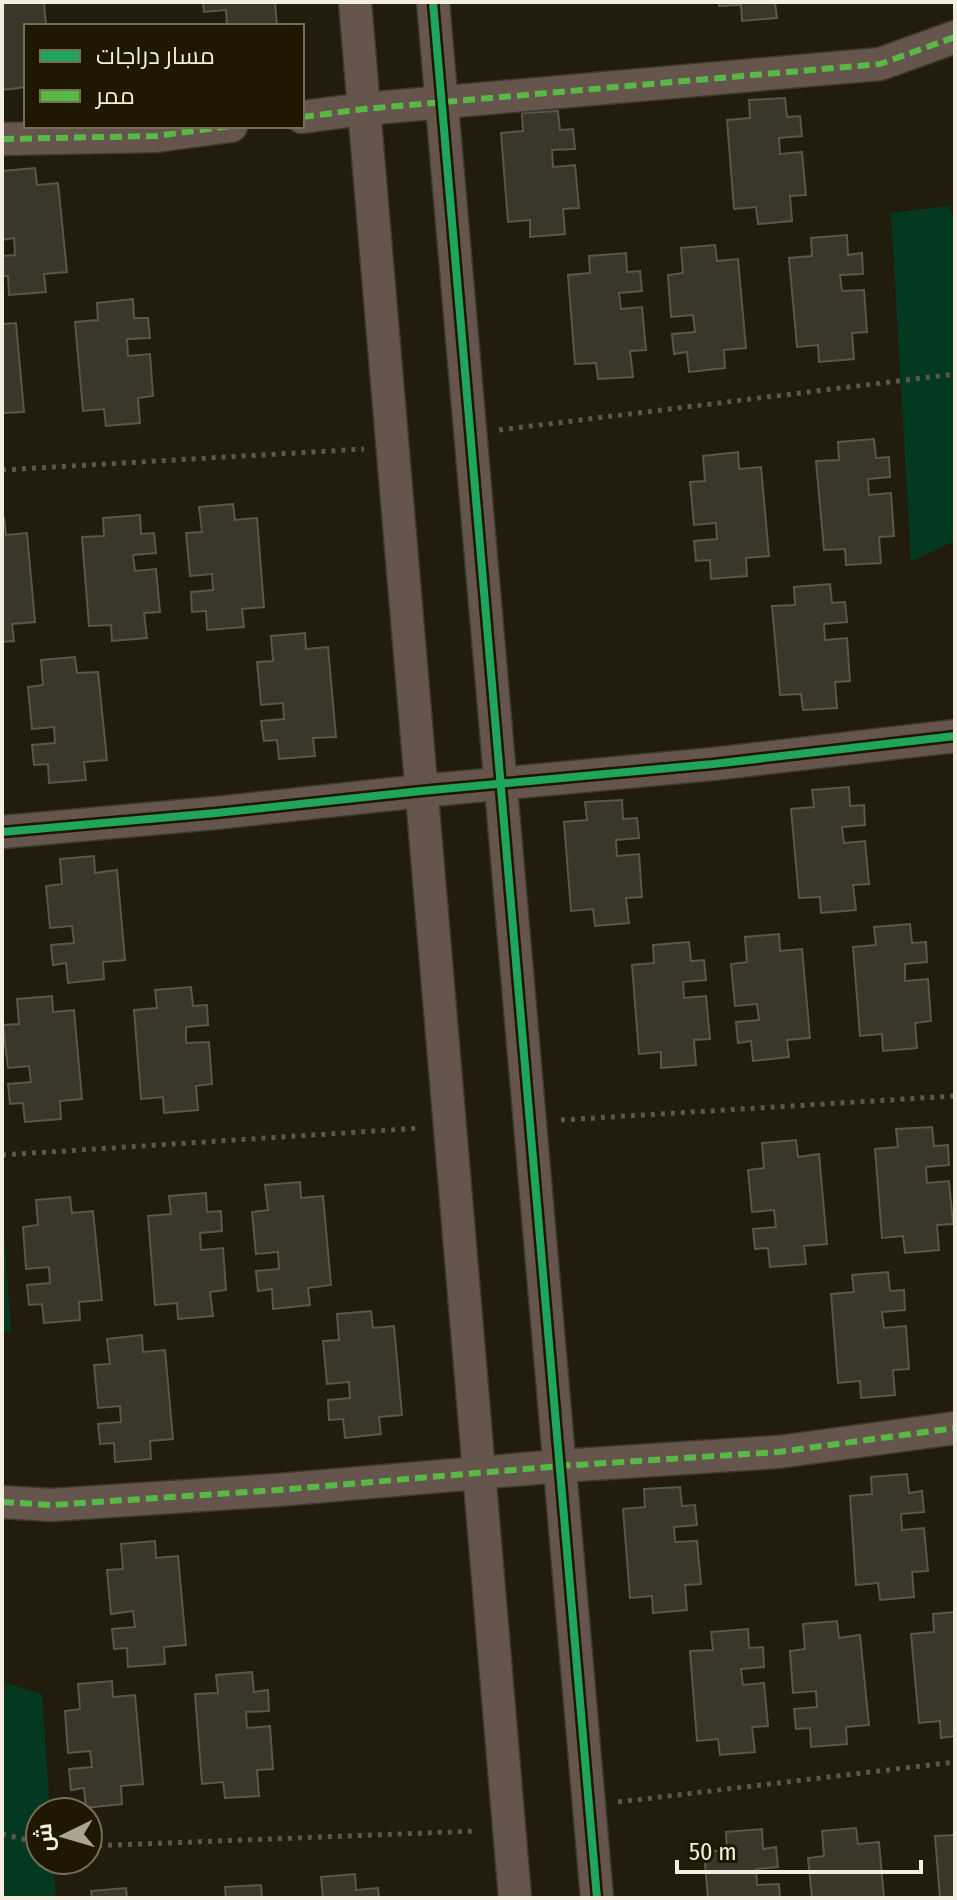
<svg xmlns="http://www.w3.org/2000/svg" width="957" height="1900" viewBox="0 0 957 1900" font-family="'Fira Sans Condensed',Cairo,sans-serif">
<rect width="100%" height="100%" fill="#211c0c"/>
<g fill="#043921">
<polygon points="949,206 955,222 955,541 911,561 891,213"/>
<polygon points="2,1202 11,1333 2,1331"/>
<polygon points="2,1682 42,1694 50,1812 40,1812 40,1860 53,1860 56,1898 2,1898"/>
</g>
<g fill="#3a3629" stroke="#5a5649" stroke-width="2">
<polygon points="2,2 44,2 46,26 26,26 26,87 2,90"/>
<polygon points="203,2 275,2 277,26 227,26 226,10 204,12"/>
<polygon points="719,2 775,2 777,18 742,21 741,5 719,6"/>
<polygon points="785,98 787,117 800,116 802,136 779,138 780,154 802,152 806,195 790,196 792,221 758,224 756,207 734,209 727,120 750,118 749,100"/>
<polygon points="558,111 560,130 573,129 575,149 552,150 553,167 575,165 579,208 563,209 565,234 530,237 530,220 508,222 501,133 523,131 522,113"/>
<polygon points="35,168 37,185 58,183 67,272 44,274 46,292 9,295 8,276 2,276 2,256 15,255 14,238 2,240 2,197 3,196 2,171"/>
<polygon points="847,235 848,255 862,253 863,274 840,275 842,291 864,290 867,332 852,333 854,359 819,362 818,345 797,347 789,258 812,256 811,238"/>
<polygon points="715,245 717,261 738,259 746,348 724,350 725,368 689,372 687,352 674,354 672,334 695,332 693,315 671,317 668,275 683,273 681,248"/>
<polygon points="626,253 627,272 640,271 642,291 619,293 621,309 642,307 646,350 630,351 633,377 598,379 596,363 575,364 568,275 590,273 589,256"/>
<polygon points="133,299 134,318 148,318 150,338 127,339 128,356 150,354 153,396 138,398 140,423 106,426 104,409 83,411 75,322 98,320 97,303"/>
<polygon points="16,323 24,412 2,413 2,324"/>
<polygon points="874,439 876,458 889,457 890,477 868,479 869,495 891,493 894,536 879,537 881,563 846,565 845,549 824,550 816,461 839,460 838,442"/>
<polygon points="738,452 739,469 761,467 769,556 746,558 747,576 711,579 710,560 696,561 694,541 717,539 716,523 694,525 690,482 705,481 703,456"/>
<polygon points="233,504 235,520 257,518 264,607 242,609 244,627 207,630 206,611 192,612 191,592 213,590 212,574 190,576 186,533 202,532 199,507"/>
<polygon points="140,515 141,534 154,533 156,553 133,555 135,571 156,569 160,612 144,613 147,638 112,641 111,625 89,626 82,537 104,536 103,518"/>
<polygon points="2,518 4,518 6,535 27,533 35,622 12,624 14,641 2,642"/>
<polygon points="830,584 832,603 845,602 847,622 824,624 825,640 847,638 850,681 835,682 837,708 803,710 801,694 780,695 772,606 795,605 794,587"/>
<polygon points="305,633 306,649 328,647 336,737 313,738 315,756 279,759 277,740 264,741 261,721 284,719 283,703 261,705 257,662 273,661 271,636"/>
<polygon points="75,657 77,673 98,672 107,760 84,762 86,780 49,783 48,764 34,765 32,745 55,743 54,727 32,729 28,687 43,685 41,660"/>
<polygon points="849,787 850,806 864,805 865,825 842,827 844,843 865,841 869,884 853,885 856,910 821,913 820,897 799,898 791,809 814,807 812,790"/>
<polygon points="622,800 623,819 637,818 639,838 616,840 617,856 639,854 642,897 626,898 629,923 595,926 593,909 571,911 564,822 587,820 585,802"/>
<polygon points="94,856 95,873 117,870 125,960 103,962 104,979 68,983 66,963 53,965 51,945 74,943 72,926 50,928 46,886 62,884 60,859"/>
<polygon points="910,924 912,943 926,942 927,962 905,964 905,981 928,979 931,1021 915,1023 917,1048 883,1051 882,1034 860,1036 853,947 876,945 874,927"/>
<polygon points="779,934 780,951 802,949 810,1038 787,1040 789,1057 753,1061 751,1041 738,1043 736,1022 759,1020 757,1004 735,1006 731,964 747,962 745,937"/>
<polygon points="689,942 691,961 704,960 706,980 683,982 684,998 706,996 710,1039 694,1040 696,1065 661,1068 661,1052 639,1054 632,965 654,963 653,945"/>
<polygon points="191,987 193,1006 207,1005 208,1025 186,1027 186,1043 209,1042 212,1084 196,1086 198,1110 164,1113 163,1097 141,1099 134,1010 157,1008 155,990"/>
<polygon points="52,996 53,1012 74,1010 82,1099 60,1101 61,1119 25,1122 23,1103 10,1104 8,1084 31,1082 29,1066 8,1068 3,1025 19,1024 17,999"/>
<polygon points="932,1127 934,1146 948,1145 949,1165 926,1167 927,1183 949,1181 953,1224 937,1225 939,1250 905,1253 903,1236 882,1238 875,1149 898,1147 896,1129"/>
<polygon points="796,1140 798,1157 819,1154 827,1244 804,1246 806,1264 770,1267 768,1248 755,1249 753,1229 776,1227 774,1210 752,1212 748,1170 764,1168 762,1143"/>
<polygon points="300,1182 301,1198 323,1196 331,1285 308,1288 310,1305 273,1309 272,1289 258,1291 256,1271 279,1269 278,1252 256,1254 252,1212 268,1210 265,1185"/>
<polygon points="206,1193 207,1212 221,1211 222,1231 200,1233 201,1250 223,1248 226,1290 210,1292 213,1316 178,1319 177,1303 155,1305 148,1216 171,1214 169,1196"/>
<polygon points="70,1197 72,1213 93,1211 102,1300 79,1302 80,1320 44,1323 42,1304 29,1305 27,1285 50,1283 49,1267 26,1269 23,1227 38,1225 36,1200"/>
<polygon points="888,1272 890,1291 904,1290 905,1310 882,1312 884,1328 906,1326 909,1369 893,1370 895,1395 861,1398 860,1381 838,1383 831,1294 854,1292 852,1275"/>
<polygon points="371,1311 373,1328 394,1326 402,1415 379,1417 381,1434 345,1438 343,1419 329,1420 328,1400 350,1398 349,1382 327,1384 323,1341 339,1340 337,1314"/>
<polygon points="142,1335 143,1352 165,1350 173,1439 150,1441 151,1459 115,1462 114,1443 100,1444 98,1424 121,1422 120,1406 98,1408 94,1365 110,1364 107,1339"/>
<polygon points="907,1474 909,1493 922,1491 924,1512 901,1514 902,1530 924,1528 928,1571 912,1572 914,1597 880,1600 878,1583 856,1585 850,1496 872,1494 871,1477"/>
<polygon points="680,1487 682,1506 695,1505 697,1525 674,1527 675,1542 697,1541 701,1584 685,1585 687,1610 653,1613 652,1596 630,1598 623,1509 645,1507 644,1489"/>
<polygon points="155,1541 156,1558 178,1556 186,1645 164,1647 165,1664 128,1667 127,1648 114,1649 112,1629 135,1627 133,1611 111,1614 107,1570 123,1569 121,1544"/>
<polygon points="955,1612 955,1736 941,1738 940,1721 919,1723 911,1634 934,1632 933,1614"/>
<polygon points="837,1621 839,1638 860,1635 869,1725 846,1727 847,1744 811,1747 810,1728 796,1729 794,1709 817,1707 816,1691 793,1693 790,1651 805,1649 803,1624"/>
<polygon points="748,1629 749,1648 763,1647 764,1667 741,1669 743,1685 764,1683 768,1726 752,1727 755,1752 720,1755 718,1739 697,1741 690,1651 713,1650 711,1632"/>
<polygon points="252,1672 254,1692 268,1690 269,1711 246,1712 247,1728 270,1726 273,1769 257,1770 259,1796 225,1798 223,1782 202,1784 195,1694 218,1693 216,1675"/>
<polygon points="112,1681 113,1697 135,1695 143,1784 121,1786 122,1804 86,1808 84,1788 71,1790 69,1769 92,1767 90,1751 68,1753 65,1711 80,1709 78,1684"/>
<polygon points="856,1828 858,1844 879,1842 884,1898 812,1898 808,1858 824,1856 822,1831"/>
<polygon points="762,1829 763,1849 776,1847 778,1867 756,1869 757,1885 779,1884 780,1898 708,1898 704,1852 727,1850 726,1832"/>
<polygon points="955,1835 955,1898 940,1898 935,1836"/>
<polygon points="355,1874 356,1890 378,1888 379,1898 323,1898 321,1877"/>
<polygon points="261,1885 262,1898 226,1898 225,1887"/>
<polygon points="126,1888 127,1898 92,1898 91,1891"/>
</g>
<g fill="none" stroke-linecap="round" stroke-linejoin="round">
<g stroke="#3d392b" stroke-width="35">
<g id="street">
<polyline points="355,2 515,1898"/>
<polyline points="433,2 597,1898"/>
<polyline points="302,117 364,109 880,64 955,37"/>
<polyline points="2,139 156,136 231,126"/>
<polyline points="2,832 216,813 421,791 713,764 955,736"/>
<polyline points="2,1502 51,1505 278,1490 560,1466 778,1452 955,1428"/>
</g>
</g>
<g stroke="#5f554b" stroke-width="5" stroke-dasharray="4 6" stroke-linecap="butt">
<polyline points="499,430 955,374"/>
<polyline points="2,470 364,449"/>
<polyline points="561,1120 955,1096"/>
<polyline points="2,1155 421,1128"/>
<polyline points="618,1802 955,1762"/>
<polyline points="2,1834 40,1843"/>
<polyline points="88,1846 477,1831"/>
</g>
<use href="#street" stroke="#65554c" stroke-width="32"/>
<g stroke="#58b947" stroke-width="6" stroke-dasharray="12 6" stroke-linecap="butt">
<polyline points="302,117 364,109 880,64 955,37"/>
<polyline points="2,139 156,136 231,126"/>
<polyline points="2,1502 51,1505 278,1490 560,1466 778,1452 955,1428"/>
</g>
<g stroke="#1f1700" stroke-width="13">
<g id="cycleway">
<polyline points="433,2 597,1898"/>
<polyline points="2,832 216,813 421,791 713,764 955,736"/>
</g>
</g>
<use href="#cycleway" stroke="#20a55d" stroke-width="8"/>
</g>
<rect width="957" height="1900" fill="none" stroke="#f4eede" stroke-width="8"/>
<rect x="24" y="24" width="280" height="104" fill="#1f1700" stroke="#746d59" stroke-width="2"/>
<rect x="40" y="50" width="40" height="12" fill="#20a55d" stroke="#746d59" stroke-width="2"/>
<text x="96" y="64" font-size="24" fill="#f4eede">مسار دراجات</text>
<rect x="40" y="90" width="40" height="12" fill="#58b947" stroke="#746d59" stroke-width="2"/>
<text x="96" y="104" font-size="24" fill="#f4eede">ممر</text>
<g transform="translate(64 1836) rotate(265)"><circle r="38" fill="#1f1700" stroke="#746d59" stroke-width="2"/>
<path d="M0-6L14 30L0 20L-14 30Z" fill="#aaa494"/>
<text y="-12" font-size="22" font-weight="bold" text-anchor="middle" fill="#f4eede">ش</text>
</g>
<path d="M677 1860v12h244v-12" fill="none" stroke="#f4eede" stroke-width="4"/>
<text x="689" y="1860" font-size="24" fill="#f4eede" stroke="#1f1700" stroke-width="6" paint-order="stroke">50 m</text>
</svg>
